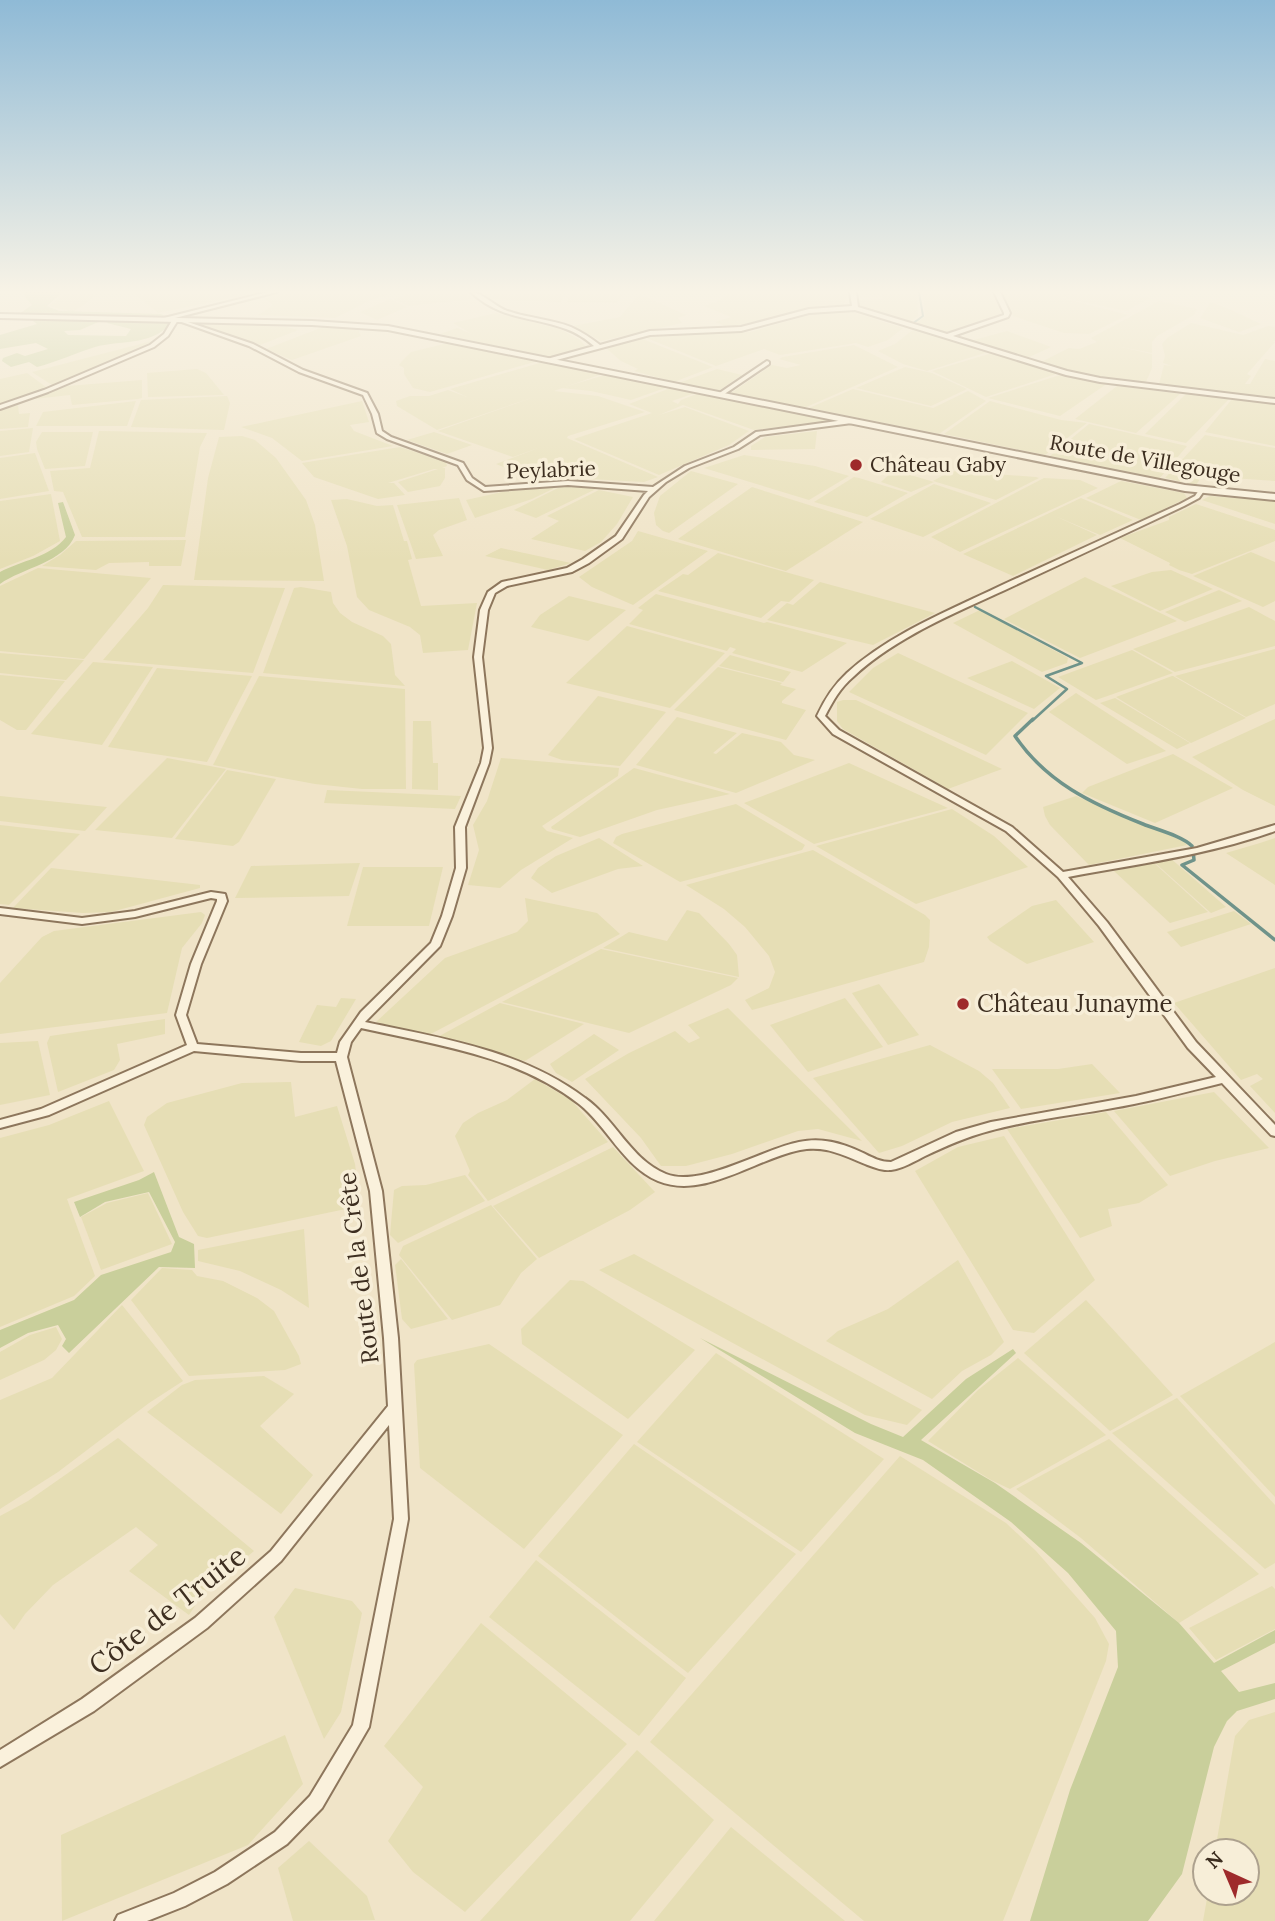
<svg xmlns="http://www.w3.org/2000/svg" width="1275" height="1921" viewBox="0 0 1275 1921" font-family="Lora,serif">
<rect width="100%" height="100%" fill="#f0e4c8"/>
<g fill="#e6deb5">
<polygon points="67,292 101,292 73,312 49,306"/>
<polygon points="144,292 260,292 158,313 135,294"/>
<polygon points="285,292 398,292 371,300 335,318 258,315 272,306 272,303 264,299"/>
<polygon points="417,292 466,292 473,299 408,306 393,299"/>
<polygon points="479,292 565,292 561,302 485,299"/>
<polygon points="571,292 626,292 616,303 567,302"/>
<polygon points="731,292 846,292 848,294 843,306 807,308 730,328 715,322 731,317 704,306 720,300"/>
<polygon points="882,292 917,292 918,316 908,323 858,307 858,300 883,299"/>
<polygon points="923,292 992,292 1001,314 980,324 945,335 915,325 925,316"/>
<polygon points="1002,292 1074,292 1062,298 1128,315 1089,334 1064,333 1013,316"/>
<polygon points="1078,292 1126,292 1150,298 1126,311 1065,298"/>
<polygon points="639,294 686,315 678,318 682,323 601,341 573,326 620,317"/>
<polygon points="390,299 407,307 377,320 360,312"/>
<polygon points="1159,301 1197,309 1194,315 1157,336 1152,342 1152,353 1116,346 1152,354 1152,368 1145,384 1090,376 1041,362 1069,348 1079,349 1097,342 1091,338"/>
<polygon points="1211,302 1229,309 1261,324 1239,332 1200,318"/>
<polygon points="850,311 903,328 888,340 868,347 856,343 780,355 764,349 716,366 644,337 673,333 750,332 816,313"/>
<polygon points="496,313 560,329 580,340 586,347 549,357 440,334 457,328 472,334 453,323"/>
<polygon points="203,323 287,327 298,330 260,345 198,324"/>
<polygon points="1191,323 1243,335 1268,326 1275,327 1275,341 1272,341 1275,342 1247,374 1251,376 1245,384 1250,384 1265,359 1275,361 1275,398 1159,384 1164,365 1172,366 1163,363 1165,356 1162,344 1167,338"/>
<polygon points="323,327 353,327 358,329 361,336 292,360 266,349"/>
<polygon points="914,329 988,352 927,371 903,364 878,351 895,344"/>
<polygon points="1007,331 1051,347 1027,358 970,341"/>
<polygon points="640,338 713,367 674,382 634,371 638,369 621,361 605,347"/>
<polygon points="152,341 131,353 52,385 32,372"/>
<polygon points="448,343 477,349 538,361 430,392 413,388 404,374 404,368 399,365 402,361 411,352"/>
<polygon points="854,345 898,367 804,408 731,393 772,365 787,368 801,365 779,359 783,357"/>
<polygon points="992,353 1059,373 986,397 932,371"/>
<polygon points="543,362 602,374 554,391 598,396 645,412 568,436 567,438 658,477 644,482 589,479 538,481 496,464 541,447 513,457 438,431 537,396 437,430 397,406 396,401 410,396 429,396 448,390 467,397 450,389"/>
<polygon points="905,367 932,373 967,389 931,406 856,388"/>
<polygon points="197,369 206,373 224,395 148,397 147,373"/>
<polygon points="717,369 742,375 718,391 679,383"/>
<polygon points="27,373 47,388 0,404 0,379"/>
<polygon points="608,374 668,387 631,400 591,391 561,388"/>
<polygon points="1063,374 1108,383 1060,416 988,398"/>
<polygon points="142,380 142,398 138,399 72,405 70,395 34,399 67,386"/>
<polygon points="1117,386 1166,392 1180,394 1136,433 1075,419"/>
<polygon points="673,387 695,393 672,401 678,404 681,400 699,393 832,421 754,430 683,405 659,415 685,407 749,431 729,445 659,475 574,439 652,413 629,404"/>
<polygon points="853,389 933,408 968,391 986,401 939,434 809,408"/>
<polygon points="1186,394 1229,399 1186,443 1145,434"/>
<polygon points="227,396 230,403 224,430 131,427 141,400"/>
<polygon points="1232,399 1275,404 1275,446 1205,432"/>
<polygon points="136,401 127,426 36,426 43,412"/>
<polygon points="362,401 369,422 350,425 354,431 393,446 302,461 272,438 241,427"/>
<polygon points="990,401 1061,420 1087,423 1045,455 944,434"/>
<polygon points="18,405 19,414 30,413 28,427 0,429 0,410"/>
<polygon points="1089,424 1187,446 1159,479 1050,456"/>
<polygon points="33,428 29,452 0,456 0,431"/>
<polygon points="99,431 207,433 200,447 185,537 82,537 63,492 54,491 50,471 90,468"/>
<polygon points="817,431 815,449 751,450 751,446 765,437"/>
<polygon points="42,432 93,432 85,466 45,469 37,449 36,442"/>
<polygon points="434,432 472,445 447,454 407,440"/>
<polygon points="1205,435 1275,448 1275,481 1202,476 1196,485 1165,478"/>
<polygon points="242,436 255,440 276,458 306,500 315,525 324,581 194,580 208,478 219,437"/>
<polygon points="400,447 446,462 447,466 442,468 445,468 445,478 440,486 408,492 398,482 438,469 434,469 388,483 394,483 405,495 378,499 314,477 302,463"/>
<polygon points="35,453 49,491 0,499 0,458"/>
<polygon points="744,455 815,466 849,476 809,500 704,468"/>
<polygon points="894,470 934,482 911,492 881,482"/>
<polygon points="691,471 738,484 669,533 663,531 656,525 654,513 660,496"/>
<polygon points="951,471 1036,477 1039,478 996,500 933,481"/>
<polygon points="854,477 859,478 908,493 867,517 814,502"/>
<polygon points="1044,478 1080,480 1098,488 960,552 931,537"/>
<polygon points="1121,481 1184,493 1187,498 1141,520 1086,498"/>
<polygon points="934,484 991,503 923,537 870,519"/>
<polygon points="562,486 598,488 536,518 514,510"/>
<polygon points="557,487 532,499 475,518 466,500 502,492"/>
<polygon points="752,487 863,522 786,571 678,539"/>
<polygon points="599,490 633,497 617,524 601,542 585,551 531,539 559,521 547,516"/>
<polygon points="51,494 60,541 33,556 0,569 0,501"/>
<polygon points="1210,496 1275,501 1275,524 1202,500"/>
<polygon points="459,498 467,520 439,530 433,535 443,556 416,559 397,505"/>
<polygon points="1081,498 1133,520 1100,535 1055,516 1097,535 1013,576 963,554"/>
<polygon points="347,499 377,506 393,505 404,541 407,541 412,559 408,560 421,606 477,603 468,650 423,653 420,635 410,627 369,610 357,597 347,546 331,500"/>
<polygon points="1196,504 1275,530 1275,541 1192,574 1179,570 1169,565 1170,563 1120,538 1169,520 1169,517"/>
<polygon points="638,531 708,551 633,605 592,587 579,577 632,541"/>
<polygon points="186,540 181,566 149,566 149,562 109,563 96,570 42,566 60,555 76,541"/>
<polygon points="501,548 571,563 548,570 485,556"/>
<polygon points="1251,552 1275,562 1275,601 1263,607 1193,576"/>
<polygon points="718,553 814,580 789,602 781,601 761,618 658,591 683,574 688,575"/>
<polygon points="38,568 151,578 84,659 0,651 0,586"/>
<polygon points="1171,570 1213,589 1160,611 1111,586 1152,572"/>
<polygon points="1085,577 1177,621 1080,658 1004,619"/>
<polygon points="820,582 935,613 873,645 767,620 787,603 793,605"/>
<polygon points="163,585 285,588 253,673 103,660 148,608"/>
<polygon points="301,587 331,592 333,603 340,613 352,622 383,636 391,644 395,675 405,686 263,673 294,588"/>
<polygon points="1219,590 1242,601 1185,622 1165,612"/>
<polygon points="656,594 764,623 767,622 847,643 802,672 732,653 736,649 730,647 727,651 629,624 643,610 638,608"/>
<polygon points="569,596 626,610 588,641 531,627 540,615"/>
<polygon points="1249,607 1275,621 1275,646 1175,672 1133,649"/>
<polygon points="980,610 1068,658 1067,663 1042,672 953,623"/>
<polygon points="627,626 725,653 670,708 566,683"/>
<polygon points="1275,649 1275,704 1246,717 1175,676"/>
<polygon points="1132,650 1173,673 1096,700 1058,677"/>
<polygon points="0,653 84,660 66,680 0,673"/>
<polygon points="898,653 1028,713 986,755 849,692 873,668"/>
<polygon points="730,655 791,672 783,682 719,666"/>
<polygon points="1012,661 1060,688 1034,709 967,678"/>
<polygon points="93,662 153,667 102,745 31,734"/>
<polygon points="718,667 782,683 780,685 796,689 782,701 782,703 806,710 786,740 674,710"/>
<polygon points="157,668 252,676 207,762 108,747"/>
<polygon points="0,675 65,681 26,730 17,730 0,720"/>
<polygon points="259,676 405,689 406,789 362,789 315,784 213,765"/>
<polygon points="1172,676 1173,676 1246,718 1191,743 1116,697"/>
<polygon points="1076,693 1166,751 1127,764 1049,712"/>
<polygon points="598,696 666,712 620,766 562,760 548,755"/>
<polygon points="1115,698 1190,743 1177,749 1100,703"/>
<polygon points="843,700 856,700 1002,769 948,789 843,729 837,721 837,702"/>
<polygon points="677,717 737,733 713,753 716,754 742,733 781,742 794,755 815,760 736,793 636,765"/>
<polygon points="1275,719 1275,806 1243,790 1192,757"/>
<polygon points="413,721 431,721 433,763 438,763 438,790 412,789"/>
<polygon points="1173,754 1233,788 1155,823 1082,793 1088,787"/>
<polygon points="167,758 226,769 172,838 95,830"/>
<polygon points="501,758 619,768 618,776 542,826 547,831 573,838 521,870 500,888 468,885 479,850 473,825 487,801"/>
<polygon points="849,763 948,808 814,844 744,803"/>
<polygon points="634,768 730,794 657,810 580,837 552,829 551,827"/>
<polygon points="227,770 276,779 239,842 233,846 175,839"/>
<polygon points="327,790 461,796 455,809 324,803"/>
<polygon points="0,796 107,807 85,831 0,821"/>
<polygon points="1076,796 1185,842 1187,845 1089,865 1050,825 1045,816 1043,807"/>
<polygon points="736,804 805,845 802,850 680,882 613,843 616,837 622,834"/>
<polygon points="952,809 994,836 1028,867 916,904 816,846"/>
<polygon points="0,825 80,834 9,905 0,904"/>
<polygon points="599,838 643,866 618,869 552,893 531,878 538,868 556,856"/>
<polygon points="1275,838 1275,885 1226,853 1260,843"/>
<polygon points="813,850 925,915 930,920 929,947 924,962 752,1010 745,1000 769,988 775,972 769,956 745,927 724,909 686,885"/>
<polygon points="1169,857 1226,907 1211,913 1153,861"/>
<polygon points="360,863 349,896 235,898 251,866"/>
<polygon points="1154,863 1208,912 1170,923 1114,871"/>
<polygon points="363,867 443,867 429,926 347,926"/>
<polygon points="51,868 200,885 200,888 111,912 83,913 13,908"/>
<polygon points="525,898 597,913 620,934 427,1036 376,1022 445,958 517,932 528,921"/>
<polygon points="1056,900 1094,942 1027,964 990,941 987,937 1032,906"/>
<polygon points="687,910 699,913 729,944 737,955 739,977 603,948 629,932 667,941"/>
<polygon points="1234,911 1251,924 1181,947 1167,932"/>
<polygon points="201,912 205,915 202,923 182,948 167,1013 0,1034 0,983 42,937 54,931"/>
<polygon points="601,949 738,978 731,985 629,1033 502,1002"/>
<polygon points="1275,968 1275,1113 1250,1086 1263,1079 1257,1074 1241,1080 1174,1003"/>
<polygon points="879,984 919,1035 888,1045 852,993"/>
<polygon points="341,998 356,999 331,1041 321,1046 299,1042 317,1005 336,1007"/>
<polygon points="845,998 883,1047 808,1072 770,1025"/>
<polygon points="500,1003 584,1024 525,1061 434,1039"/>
<polygon points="728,1008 862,1141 818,1129 798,1131 732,1154 686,1166 661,1166 641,1138 585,1079 629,1053 675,1031 689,1043 700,1038 688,1025"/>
<polygon points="165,1019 165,1034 117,1044 120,1060 114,1070 58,1092 47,1043 50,1036"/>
<polygon points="594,1034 619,1050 572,1082 556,1073 550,1064"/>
<polygon points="38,1041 50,1095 0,1105 0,1043"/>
<polygon points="930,1045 979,1071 993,1083 1010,1108 952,1122 902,1146 879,1153 813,1078"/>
<polygon points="1092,1064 1120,1093 1021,1109 992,1069 1058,1069"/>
<polygon points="535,1079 571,1100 608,1142 488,1201 468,1175 470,1171 455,1136 463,1123 478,1113 507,1100"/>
<polygon points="291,1082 295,1117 337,1106 355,1164 360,1206 207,1238 198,1236 183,1212 144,1125 147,1117 167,1103 242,1083"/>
<polygon points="1214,1092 1269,1148 1215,1161 1170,1176 1114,1111"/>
<polygon points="109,1101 144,1171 67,1199 95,1276 74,1296 0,1327 0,1138 49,1125"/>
<polygon points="1106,1112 1168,1185 1139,1203 1108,1209 1112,1226 1080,1238 1007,1129"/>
<polygon points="1004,1136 1095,1280 1034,1333 1013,1330 915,1171 958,1147"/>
<polygon points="613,1147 655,1192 630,1210 539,1258 493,1206"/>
<polygon points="465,1175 485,1201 398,1243 390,1235 394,1190 402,1186 426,1185"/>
<polygon points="148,1193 172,1244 101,1270 81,1217 107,1203"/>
<polygon points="491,1205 537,1259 521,1273 500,1305 452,1320 399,1255 403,1246"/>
<polygon points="304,1229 309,1308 281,1290 240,1271 198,1261 198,1250"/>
<polygon points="634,1254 922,1410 907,1425 865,1415 599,1270"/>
<polygon points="401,1259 448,1319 411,1329 402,1319 395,1265"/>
<polygon points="958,1260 1004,1342 991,1355 962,1371 932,1399 826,1341 838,1331 888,1309"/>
<polygon points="162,1268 192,1270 197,1276 223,1281 257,1298 274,1311 299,1356 301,1364 285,1370 189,1376 131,1300"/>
<polygon points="570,1280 583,1281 695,1350 628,1419 522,1344 521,1329"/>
<polygon points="1086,1300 1173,1395 1110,1431 1024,1353"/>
<polygon points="122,1305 183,1381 149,1403 58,1472 0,1509 0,1400 52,1378"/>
<polygon points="56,1327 62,1339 56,1350 44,1360 0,1380 0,1352 30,1335"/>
<polygon points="1275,1342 1275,1497 1180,1396"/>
<polygon points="489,1344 623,1435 524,1549 420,1468 414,1364 417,1360"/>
<polygon points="716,1353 884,1459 801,1552 637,1442"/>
<polygon points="1018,1358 1106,1435 1010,1489 991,1480 928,1441 978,1390"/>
<polygon points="264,1376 294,1394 260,1426 313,1475 281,1514 147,1412 182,1385 195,1380"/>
<polygon points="1177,1398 1275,1505 1275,1563 1265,1569 1112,1433"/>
<polygon points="118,1438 254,1551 204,1592 189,1615 129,1571 158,1545 136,1527 53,1585 25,1614 14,1630 0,1614 0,1516 28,1501"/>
<polygon points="1109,1439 1259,1574 1179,1623 1081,1538 1016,1489"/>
<polygon points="634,1444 796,1554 688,1673 538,1556"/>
<polygon points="900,1456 1006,1523 1036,1551 1095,1618 1109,1644 1106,1661 1003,1921 864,1921 650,1742"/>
<polygon points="536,1560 686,1678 639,1736 489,1617"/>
<polygon points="1272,1586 1275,1589 1275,1629 1216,1660 1189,1628"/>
<polygon points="295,1588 352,1601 362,1613 341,1712 324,1739 274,1617"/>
<polygon points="481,1623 627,1744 465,1912 413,1872 388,1841 423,1787 384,1746"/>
<polygon points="1275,1712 1275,1921 1203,1921 1208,1893 1247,1893 1247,1851 1215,1851 1235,1736 1249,1720"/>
<polygon points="285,1735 303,1784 248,1845 62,1921 61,1835"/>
<polygon points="637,1750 714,1820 630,1921 480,1921"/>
<polygon points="731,1827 845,1921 654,1921"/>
<polygon points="309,1841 367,1896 375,1920 293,1921 278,1868"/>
</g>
<g fill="#c9cf9b">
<polygon points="24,292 63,292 47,306 59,311 161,314 165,316 19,314 32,305 26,298"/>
<path d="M 41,318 L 103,320 L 80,330 L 64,331 L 68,335 L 126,336 L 131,329 L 107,323 L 109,320 L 168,321 L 169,325 C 150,346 119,340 95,347 C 75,353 57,362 37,367 L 29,362 L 11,367 L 2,361 L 3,358 L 17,353 L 25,356 L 48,349 L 36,343 L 0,349 L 0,335 L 37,324 L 33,321 Z"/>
<path d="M 63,502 L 75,535 C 65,562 22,568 0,584 L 0,572 C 20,561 51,557 66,537 L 58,503 Z"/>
<polygon points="154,1172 179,1237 194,1244 195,1268 159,1267 69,1353 62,1346 66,1339 58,1325 28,1333 0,1348 0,1330 74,1300 101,1275 171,1252 175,1242 149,1192 105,1202 80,1217 74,1202 139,1180"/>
<polygon points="700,1338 871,1424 903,1437 966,1379 1013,1349 1016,1353 921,1440 995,1483 1081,1543 1179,1623 1214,1663 1275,1630 1275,1643 1221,1671 1239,1692 1275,1683 1275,1699 1237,1711 1227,1721 1214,1747 1182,1874 1148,1921 1030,1921 1070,1790 1118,1667 1116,1631 1068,1573 1011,1522 923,1460 855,1433"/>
</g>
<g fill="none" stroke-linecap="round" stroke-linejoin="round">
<polyline stroke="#6f938a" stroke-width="2" points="912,324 923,316 919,292"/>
<polyline stroke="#6f938a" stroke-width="2.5" points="975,607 1082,663 1046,676 1067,689 1032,721"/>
<g stroke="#6f938a" stroke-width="3.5">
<path d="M 1033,719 L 1015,736 C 1046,782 1092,804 1143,824 C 1158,830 1182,836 1192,846"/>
<polyline points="1193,850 1194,860 1182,865 1275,940"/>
</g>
<g stroke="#8d765c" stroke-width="4">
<g id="minor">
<polygon points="268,292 277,292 175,318 178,320 168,336 154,347 48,392 0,409 0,405 44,390 150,345 164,334 173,319 160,321 160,319"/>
<path d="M 471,292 C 481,292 495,306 505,310 C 526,318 550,319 571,327 C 582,332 591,338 600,345 L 650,331 L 741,327 L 809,309 L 852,306 L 850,292 L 856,292 L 858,307 L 947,334 L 1004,315 L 1004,313 L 994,292 L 1000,292 L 1010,313 L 1008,317 L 953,336 L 1067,371 L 1100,378 L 1275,399 L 1275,403 L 1100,382 L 1066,375 L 855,310 L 809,313 L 741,331 L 650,335 L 549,362 L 546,360 L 547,359 L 594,346 C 586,339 577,333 566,329 C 532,316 500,320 471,292 Z"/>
<path d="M 179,319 L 253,344 L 303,370 L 367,393 L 378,414 L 382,431 L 391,437 L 463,463 L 472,478 L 485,487 L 568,481 L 653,487 L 685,466 L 734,447 L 756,432 L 852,419 L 855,421 L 852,423 L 760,435 L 738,449 L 689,468 L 666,482 L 649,497 L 622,539 L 589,563 L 572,572 L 507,586 L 495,593 L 488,610 L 482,657 L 492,748 L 489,763 L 465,827 L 466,868 L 452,916 L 440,946 L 365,1022 C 441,1038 521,1050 585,1098 C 615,1119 631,1160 666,1174 C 700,1188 763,1149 799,1142 C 822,1137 841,1143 861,1152 C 871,1157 880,1162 891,1162 L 956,1132 L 991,1122 L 1136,1096 L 1216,1077 L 1188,1048 L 1099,926 L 1058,877 L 1006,831 L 833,734 L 817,716 C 825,699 833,686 847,673 C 890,634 948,611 1000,586 C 1060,559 1120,531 1180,504 L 1195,496 L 1199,490 L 1203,490 L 1204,491 L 1199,498 L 1184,506 C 1125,534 1065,562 1005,590 C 955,613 894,638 853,677 C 840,688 833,701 825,716 L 839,730 L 1012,827 L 1063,872 L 1197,848 L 1275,825 L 1275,831 C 1208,855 1138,864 1068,877 L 1107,922 L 1196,1042 L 1275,1125 L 1275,1136 L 1271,1135 L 1222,1083 C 1193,1090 1164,1098 1134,1104 C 1086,1114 1036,1118 989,1131 C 966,1137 946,1146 925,1156 C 915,1161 902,1169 891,1170 C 882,1171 873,1167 865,1164 C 843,1155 825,1145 800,1150 C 755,1159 704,1200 658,1181 C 623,1166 607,1126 579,1104 C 516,1055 436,1045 361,1028 L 351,1042 L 347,1057 L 382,1191 L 398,1338 L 408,1519 L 369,1727 L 322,1808 L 287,1844 L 227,1884 L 185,1906 L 147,1921 L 115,1921 L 118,1915 L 174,1893 L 215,1872 L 275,1832 L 310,1796 L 353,1725 L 394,1519 L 389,1425 L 281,1561 L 207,1628 L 94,1711 L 0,1767 L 0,1750 L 82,1699 L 195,1618 L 271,1551 L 388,1406 L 384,1338 L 370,1191 L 336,1061 L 301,1061 L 194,1051 L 49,1115 L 0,1128 L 0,1120 L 41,1109 L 187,1045 L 176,1015 L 191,964 L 217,901 L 217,899 L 211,898 L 135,917 L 82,924 L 0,914 L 0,908 L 82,918 L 135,911 L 211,892 L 225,894 L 227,901 L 201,964 L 186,1015 L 197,1044 L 301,1053 L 337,1053 L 340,1042 L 361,1012 L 431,943 L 442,916 L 456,868 L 455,827 L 481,763 L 484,748 L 474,657 L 480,610 L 488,592 L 502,582 L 567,568 L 583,559 L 616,536 L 644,495 L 648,491 L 568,485 L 484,491 L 467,480 L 458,465 L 387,439 L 377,433 L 372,414 L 363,395 L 299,372 L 249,346 L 179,321 Z"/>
<polygon points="767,361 769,362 769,364 723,395 718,394"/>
</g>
</g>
<g stroke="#8d765c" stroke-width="4">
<polygon id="tertiary" points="0,314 312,321 388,326 1185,485 1275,494 1275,500 1185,491 388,330 312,325 0,318"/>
</g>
<use href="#minor" fill="#faf1dc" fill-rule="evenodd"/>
<use href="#tertiary" fill="#faf1dc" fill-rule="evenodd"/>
</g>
<linearGradient id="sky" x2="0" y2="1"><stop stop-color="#8fbad6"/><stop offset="0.52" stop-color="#f8f3e6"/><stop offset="1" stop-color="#f8f3e6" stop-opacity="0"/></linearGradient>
<rect width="1275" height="561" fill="url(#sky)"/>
<g fill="#9e2a2b" stroke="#f7eed8" stroke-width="2.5">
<circle cx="856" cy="465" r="7"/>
<circle cx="963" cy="1004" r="7"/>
</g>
<g text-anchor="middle" stroke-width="7" stroke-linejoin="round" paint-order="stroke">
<g font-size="21" fill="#3d2e20" stroke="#f7eed8">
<text transform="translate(1145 459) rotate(10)" y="7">Route de Villegouge</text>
<text transform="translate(551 470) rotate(-2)" y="7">Peylabrie</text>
</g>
<g font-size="21" fill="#3d2e20" stroke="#f7eed8" text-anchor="start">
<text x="870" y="472">Château Gaby</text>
</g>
<g font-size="24" fill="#3d2e20" stroke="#f7eed8" text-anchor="start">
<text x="977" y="1012">Château Junayme</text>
</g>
<g font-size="24" fill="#3d2e20" stroke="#f7eed8">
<text transform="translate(359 1268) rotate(-97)" y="8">Route de la Crête</text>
</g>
<g font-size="28" fill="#3d2e20" stroke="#f7eed8">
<text transform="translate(167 1610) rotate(-38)" y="10">Côte de Truite</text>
</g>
</g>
<g transform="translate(1226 1872) rotate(316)"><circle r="33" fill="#f7eed8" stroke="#ada18e" stroke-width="2"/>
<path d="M0-5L12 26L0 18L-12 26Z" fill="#9e2a2b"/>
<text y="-10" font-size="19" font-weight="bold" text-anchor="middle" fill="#3d2e20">N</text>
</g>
</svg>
